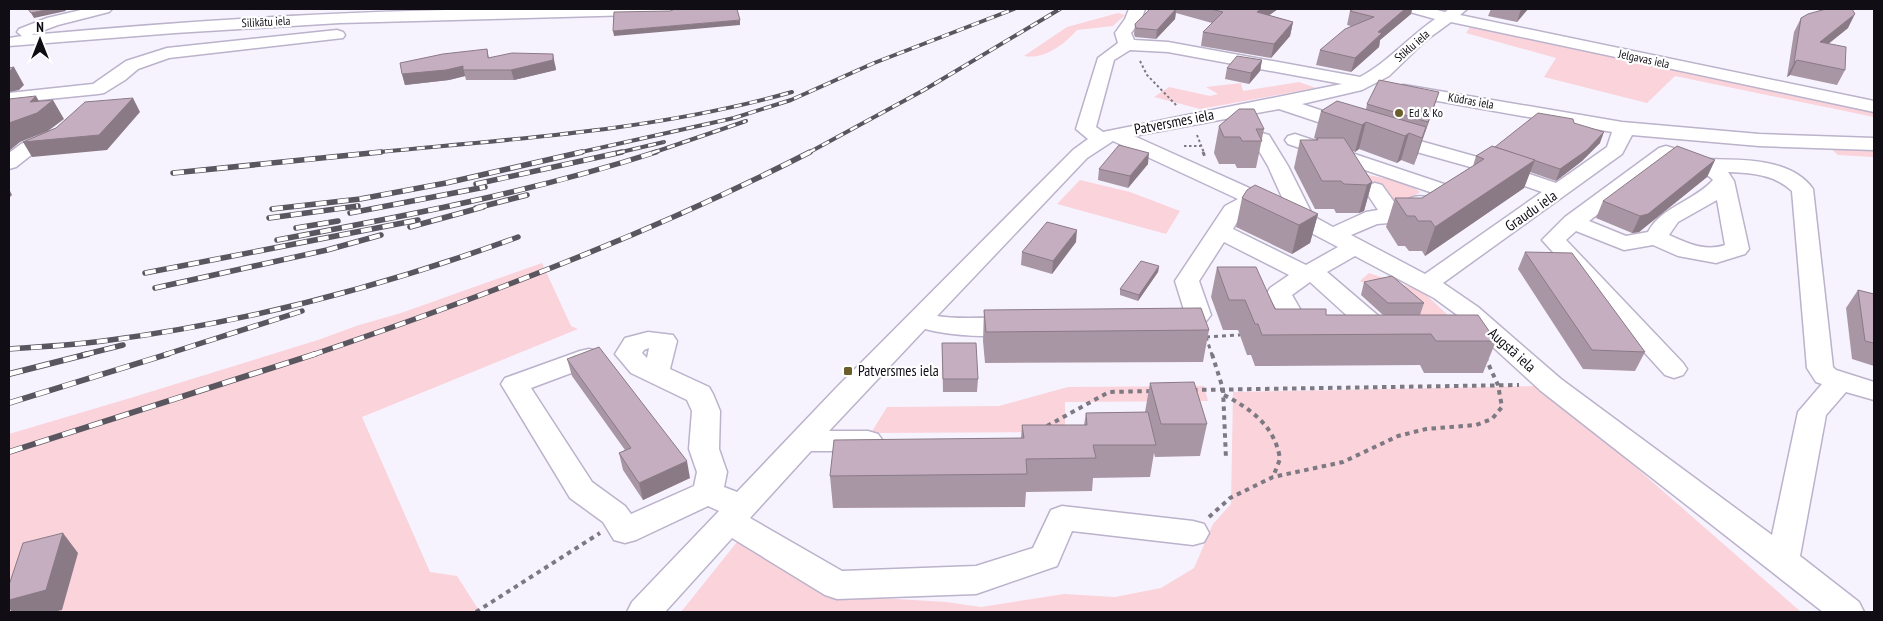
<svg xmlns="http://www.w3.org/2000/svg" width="1883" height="621" viewBox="0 0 1883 621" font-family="'PT Sans Narrow',sans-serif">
<rect width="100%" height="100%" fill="#f7f3fe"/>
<g fill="#fad3db">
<path d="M 1118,13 L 1125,15 L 1113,26 L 1077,30 C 1065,44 1044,60 1024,56 L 1067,27 Z"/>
<polygon points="1470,27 1874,112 1874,117 1675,76 1647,103 1544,77 1556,58 1466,33"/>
<polygon points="1299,82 1316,88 1200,109 1154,97 1169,87 1210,96 1218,94 1206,87 1241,83 1243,91"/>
<polygon points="1830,148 1874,149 1874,160 1873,157 1838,155"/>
<polygon points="1364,174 1407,183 1420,192 1405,202 1394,200 1384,187 1373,187"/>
<polygon points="1080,180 1130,192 1180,211 1166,234 1057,204"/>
<polygon points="542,263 571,326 578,329 362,417 430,572 457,576 480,612 9,612 9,434 127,399 318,340 356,326 401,313"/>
<polygon points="1369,273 1422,291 1451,318 1434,326 1388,287 1372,287 1360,281"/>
<polygon points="1204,386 1208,401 1065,402 1065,432 871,433 887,407 999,406 1068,387"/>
<polygon points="1543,386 1801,612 681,612 741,537 846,596 946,602 981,607 1064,594 1115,597 1161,588 1194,568 1213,524 1231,504 1233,392"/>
</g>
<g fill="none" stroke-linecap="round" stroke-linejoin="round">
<g stroke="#bbb2cb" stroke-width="3">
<g id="minor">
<path d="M 85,9 L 112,9 L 109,12 L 58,25 L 31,35 C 198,20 367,9 535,9 C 582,9 631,6 679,9 L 676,12 L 671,14 L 340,23 L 175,33 L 9,46 L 9,38 L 22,36 L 17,32 L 19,29 L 47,18 Z"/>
<path d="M 1129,9 L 1145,9 L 1141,20 L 1131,33 L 1134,40 L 1168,42 L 1360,77 C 1388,62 1409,37 1435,19 L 1410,12 L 1407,9 L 1433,9 L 1445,12 L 1449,9 L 1467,9 L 1460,15 L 1874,101 L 1874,112 L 1451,22 L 1425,41 L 1389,76 L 1362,90 L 1302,104 L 1359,123 L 1362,127 L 1359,131 L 1352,133 L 1345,131 L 1279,109 L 1134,136 L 1285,204 L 1268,166 L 1252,139 L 1255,135 L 1262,133 L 1269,135 L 1288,166 L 1313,216 L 1333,227 L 1366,212 L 1378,210 L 1364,189 L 1368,185 L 1375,183 L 1382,185 L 1397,206 C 1407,200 1414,194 1426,197 L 1429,202 L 1426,207 L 1401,222 L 1377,224 L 1351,235 L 1425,274 L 1542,192 L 1474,168 L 1381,142 L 1378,138 L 1381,134 L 1388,132 L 1488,160 L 1556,183 L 1607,147 L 1612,132 L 1404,95 L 1398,94 L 1395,90 L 1398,86 L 1404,85 L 1622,122 L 1759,134 L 1874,138 L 1874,150 L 1759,146 L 1632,135 L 1622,154 L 1443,283 L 1478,307 L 1561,379 L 1772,535 L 1798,412 L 1822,384 L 1816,382 L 1807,368 L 1792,191 C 1774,174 1751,173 1728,172 L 1734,181 L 1749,249 L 1745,254 L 1716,263 L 1678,256 L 1653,245 L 1624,250 L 1576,231 L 1566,240 L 1683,363 L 1687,369 L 1683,375 L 1674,378 L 1665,375 L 1542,240 L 1565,217 L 1659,148 L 1666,146 L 1673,148 L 1676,152 L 1673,156 L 1589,221 L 1626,236 L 1648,232 C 1662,206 1693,202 1713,180 C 1707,172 1696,174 1690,165 L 1693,161 L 1700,159 C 1736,160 1790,156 1813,189 L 1833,367 L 1836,370 L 1874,382 L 1874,400 L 1846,392 L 1826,415 L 1800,556 L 1859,602 L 1864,612 L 1823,612 L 1541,391 L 1460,317 L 1434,298 L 1355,256 L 1327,272 L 1382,319 L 1386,325 L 1382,331 L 1373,333 L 1364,331 L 1310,282 L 1292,295 L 1303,314 L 1323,317 L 1327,322 L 1323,327 L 1314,330 L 1286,326 L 1267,293 L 1270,288 L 1289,275 L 1224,242 L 1199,281 L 1211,315 C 1199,332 1186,338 1166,333 L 1162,327 L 1166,321 L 1179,319 L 1185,313 L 1175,281 L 1225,206 L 1238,199 L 1113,141 L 1087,158 L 937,316 C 966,321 999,314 1027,321 L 1031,327 L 1027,333 C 1000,339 951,336 925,329 L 829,431 L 868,431 L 878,434 L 883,441 L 878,448 L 868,451 L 811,451 L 750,518 L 842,571 L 976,566 L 1033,548 L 1051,510 L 1062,506 L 1193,521 L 1204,524 L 1209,533 L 1204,542 L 1193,545 L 1072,531 L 1057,566 L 976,594 L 837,599 L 825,595 L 732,538 L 665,612 L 627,612 L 632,602 L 719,511 L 708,506 L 636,540 L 625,543 L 614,540 L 603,522 L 570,498 L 501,384 L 505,378 L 580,351 L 589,349 L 598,351 L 602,357 L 598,363 L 531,388 L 592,482 L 625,506 L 631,514 L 694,486 L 697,472 L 689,449 L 692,411 L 687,400 L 631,373 L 615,354 L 625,338 L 648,332 L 673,335 L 677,341 L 670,369 L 709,387 L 713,394 L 720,411 L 719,449 L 727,472 L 724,487 L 737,492 L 836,388 L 1073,150 L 1088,139 L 1076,129 L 1098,58 L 1118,43 L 1115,33 L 1125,19 ZM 1130,50 L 1168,52 L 1342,84 L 1103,132 L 1096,127 L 1114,60 ZM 1717,200 L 1725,245 C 1705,252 1687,243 1669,235 L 1678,222 ZM 1256,207 L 1296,225 L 1338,247 L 1306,265 L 1233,229 L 1241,215 ZM 649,348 L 647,358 L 642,353 L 644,350 Z"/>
<polygon points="337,30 343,32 345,35 343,38 169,58 138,69 125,80 104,93 98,94 9,103 9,93 93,84 126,61 167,48"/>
<polygon points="57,129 64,131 67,135 64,139 35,152 16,167 9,169 9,153 21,144"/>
<polygon points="1295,134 1447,185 1451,189 1447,193 1440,195 1433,193 1288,144 1285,140 1288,136"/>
</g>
</g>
<g stroke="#7d7983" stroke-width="2" stroke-dasharray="2.5 2.5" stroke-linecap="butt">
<polyline points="1140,61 1147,75 1177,106"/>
<polyline points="1197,135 1204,153"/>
<polyline points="1184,146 1201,146"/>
</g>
<g stroke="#7d7983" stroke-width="3" stroke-dasharray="4 4" stroke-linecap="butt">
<polyline points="1203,152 1205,157"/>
<polyline points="1206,337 1212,355"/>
<polyline points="1206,337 1240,335"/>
</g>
<g stroke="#7d7983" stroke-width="4" stroke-dasharray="4.5 4.5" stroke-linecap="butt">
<polyline points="1212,354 1223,389 1226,459"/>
<polyline points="1193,390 1519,385"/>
<path d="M 1224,395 C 1251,409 1275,426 1280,459 L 1273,477"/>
<polyline points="1047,426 1109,392 1152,391"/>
<polyline points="1209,517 1230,498 1273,477 1343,462 1398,436 1426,429 1476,425 1492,419 1502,407 1498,385 1486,359"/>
<polyline points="476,612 600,533"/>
</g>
<use href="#minor" fill="#fff" fill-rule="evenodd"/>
<g stroke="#59565f" stroke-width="4">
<g id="rail-far2">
<path d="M 369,153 C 511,139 654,131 792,92"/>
<polyline points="577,153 734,118 791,100 874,63 1014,9"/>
<polyline points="617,153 664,142"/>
<polyline points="652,153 746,121"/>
<polyline points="808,153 924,90 1060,9"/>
</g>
</g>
<g stroke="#59565f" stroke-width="5.5">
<g id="rail-far1">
<polyline points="173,173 381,152"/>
<polyline points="476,184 622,152"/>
<polyline points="476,208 527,195"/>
<polyline points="272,209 360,199 446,183 582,152"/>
<polyline points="350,213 485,187"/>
<polyline points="269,218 358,206"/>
<polyline points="410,227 483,207"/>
<polyline points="296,228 338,221"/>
<path d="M 277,240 C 405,216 532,192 656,152"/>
<polyline points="145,273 418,220"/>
<polyline points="155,288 327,250 381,235"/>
<path d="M 9,349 C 40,347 72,345 103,341 C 245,323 384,286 518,237"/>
<polyline points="83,355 123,345"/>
<polyline points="164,355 302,311"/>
<path d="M 312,355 C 482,297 650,234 810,152"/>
</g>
</g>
<g stroke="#59565f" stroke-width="6">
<g id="rail">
<polyline points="9,374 88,354"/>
<polyline points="9,403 168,354"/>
<polyline points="9,452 315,354"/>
</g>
</g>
<use href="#rail-far2" stroke="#fff" stroke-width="2.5" stroke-dasharray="8" stroke-linecap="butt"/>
<use href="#rail-far1" stroke="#fff" stroke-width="4" stroke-dasharray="11" stroke-linecap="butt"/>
<use href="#rail" stroke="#fff" stroke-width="4.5" stroke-dasharray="14" stroke-linecap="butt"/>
</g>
<g fill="#a996a5">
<polygon points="1150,9 1278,9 1269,15 1293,22 1290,36 1271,58 1201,46 1203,32 1212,23 1176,13 1175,19 1156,39 1135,37 1134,34 1135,24"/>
<polygon points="1353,9 1412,9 1411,14 1380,40 1379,47 1351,72 1316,65 1320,50 1351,26 1347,25 1350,11"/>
<polygon points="1491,9 1528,9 1517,22 1488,16"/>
<polygon points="1819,9 1852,9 1848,28 1828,44 1845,70 1837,85 1790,75 1787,77 1794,32 1801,18 1819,11"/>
<polygon points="487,49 489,58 555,64 556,70 514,80 466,80 465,76 449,80 405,85 402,74"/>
<polygon points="1262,60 1260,71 1249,84 1225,79 1227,68"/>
<polygon points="1439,92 1414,165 1401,160 1397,163 1359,149 1355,152 1352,151 1372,182 1364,211 1359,213 1336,213 1334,209 1315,209 1294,168 1300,140 1316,140 1316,139 1314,138 1321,111 1366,109 1367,104"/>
<polygon points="1574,123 1600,143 1582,161 1556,181 1530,172 1524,188 1425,256 1422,251 1409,251 1405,246 1398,246 1386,227 1395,198 1422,198 1473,166 1476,156 1495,147"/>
<polygon points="1219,126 1264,129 1256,168 1237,168 1235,164 1219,164 1214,153"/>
<polygon points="1715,160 1707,177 1639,232 1632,233 1596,218 1603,201"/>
<polygon points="1148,164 1128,188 1098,180 1099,169"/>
<polygon points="1242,198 1318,214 1310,243 1292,254 1236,227"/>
<polygon points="1076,242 1052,274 1021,265 1022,252"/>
<polygon points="1525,252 1645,352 1635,371 1583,369 1518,269"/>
<polygon points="1159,266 1158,272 1138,301 1120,295 1120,289"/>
<polygon points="1217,267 1275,309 1326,315 1383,315 1361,295 1364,282 1424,303 1420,315 1496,341 1483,373 1424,373 1420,365 1255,366 1251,355 1247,355 1238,330 1223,330 1211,297"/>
<polygon points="1858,290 1874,294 1874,366 1852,359 1846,308"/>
<polygon points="984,310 1209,330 1203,362 985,363 983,341"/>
<polygon points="942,343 978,379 977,392 943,392"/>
<polygon points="567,359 690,478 643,500 623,470 619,453 625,450 572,376"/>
<polygon points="1150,383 1207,424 1200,456 1155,457 1154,453 1150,477 1093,478 1092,491 1026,492 1025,507 833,508 830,476 1021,438 1022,425 1084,425 1086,413 1145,412"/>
</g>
<g fill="#8a7a86">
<polygon points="50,9 65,9 66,11 34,18 31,13"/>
<polygon points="1176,9 1175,19 1156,39 1157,30"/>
<polygon points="1261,9 1278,9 1254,26 1257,12"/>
<polygon points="1405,9 1412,9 1411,14 1380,40 1379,47 1351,72 1355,58 1378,32"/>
<polygon points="1521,9 1528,9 1517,22"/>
<polygon points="1855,14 1848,28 1812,57 1820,42"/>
<polygon points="740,20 740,25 614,36 613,31"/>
<polygon points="1293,22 1290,36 1271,58 1274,44"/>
<polygon points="553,54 556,70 514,80 511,70"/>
<polygon points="1262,60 1260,71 1249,84 1251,73"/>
<polygon points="1797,60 1790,75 1787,77 1794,63"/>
<polygon points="463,66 465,76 449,80 405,85 402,74"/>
<polygon points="14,67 24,85 19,90 9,92 9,72"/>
<polygon points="1439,92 1434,107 1423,138 1428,122"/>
<polygon points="36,96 43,108 53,100 64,119 48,131 20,142 9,151 9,123"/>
<polygon points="133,98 140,112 107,150 32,157 23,142"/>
<polygon points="1366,122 1359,149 1355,152 1362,125"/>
<polygon points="1426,127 1418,154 1414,165 1422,138"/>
<polygon points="1604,132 1600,143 1582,161 1556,181 1560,169"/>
<polygon points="1409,133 1401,160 1397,163 1405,136"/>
<polygon points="1149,153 1148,164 1128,188 1130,176"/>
<polygon points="1535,160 1524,188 1425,256 1435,227"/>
<polygon points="1715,160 1707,177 1639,232 1632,233 1640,216"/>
<polygon points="1372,182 1364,211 1359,213 1367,185"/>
<polygon points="9,189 12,195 9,198"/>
<polygon points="1318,214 1310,243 1292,254 1299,225"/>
<polygon points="1077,230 1076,242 1052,274 1053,261"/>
<polygon points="1159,266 1158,272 1138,301 1139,295"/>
<polygon points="687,461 690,478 643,500 639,483"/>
<polygon points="63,533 78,553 62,610 53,612 12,612 9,608 9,600"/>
</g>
<g fill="#c5aec0" stroke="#8a7a86">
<polygon points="28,9 50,9 31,13"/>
<polygon points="675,9 737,9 740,20 613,31 614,12 670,11"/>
<polygon points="1150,9 1176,9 1157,30 1136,28 1135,24"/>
<polygon points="1210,9 1261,9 1257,12 1293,22 1274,44 1203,32 1223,12"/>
<polygon points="1353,9 1405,9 1378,32 1382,33 1355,58 1320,50 1345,29 1374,17 1350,11"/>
<polygon points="1826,9 1852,9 1855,14 1820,42 1846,47 1845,70 1797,60 1794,63 1801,18 1808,14"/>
<polygon points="487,49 488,58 512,53 553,54 553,60 511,70 463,70 463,66 446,70 402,74 400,63 443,54"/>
<polygon points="1237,56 1262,60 1251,73 1227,68"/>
<polygon points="14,67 9,72 9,68"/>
<polygon points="1379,80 1439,92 1428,122 1367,104"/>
<polygon points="36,96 30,102 53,100 37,113 9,123 9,99"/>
<polygon points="133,98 99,135 23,142 56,128 85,102"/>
<polygon points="1337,101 1426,127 1422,138 1409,133 1405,136 1366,122 1362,125 1321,111"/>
<polygon points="1239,109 1254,109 1264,129 1256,129 1262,141 1242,141 1240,137 1224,137 1219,126"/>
<polygon points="1538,113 1573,119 1574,123 1604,132 1587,150 1560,169 1495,147"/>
<polygon points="1317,138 1344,138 1372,182 1367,185 1344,184 1341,181 1322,181 1300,140 1318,140"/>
<polygon points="1119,145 1149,153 1130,176 1099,169"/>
<polygon points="1492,146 1535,160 1435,227 1431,221 1418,221 1415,216 1407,216 1395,198 1422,198 1484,159 1476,156"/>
<polygon points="1677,146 1715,160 1648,214 1640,216 1603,201"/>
<polygon points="1255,185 1318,214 1299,225 1242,198 1247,190"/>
<polygon points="1047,222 1077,230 1053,261 1022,252"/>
<polygon points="1525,252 1572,253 1645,352 1592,350"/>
<polygon points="1141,261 1159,266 1139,295 1120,289"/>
<polygon points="1217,267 1256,267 1275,309 1326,309 1326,315 1478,315 1496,341 1436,341 1431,334 1262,335 1258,324 1255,324 1245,300 1229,300"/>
<polygon points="1392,276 1424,303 1388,303 1364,282"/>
<polygon points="1858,290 1874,294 1874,343 1865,341"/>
<polygon points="1201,308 1209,330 986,332 984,310"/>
<polygon points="942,343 976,343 978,379 943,379"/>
<polygon points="599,347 687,461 639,483 619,453 631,448 567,359"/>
<polygon points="1194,382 1207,424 1161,424 1150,383"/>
<polygon points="1148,412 1156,445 1093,445 1096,458 1026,459 1027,474 830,476 834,440 1024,438 1022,425 1087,425 1086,413"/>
<polygon points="63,533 46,590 9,600 9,585 23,543"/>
</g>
<g fill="#6b5e2b" stroke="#fff" stroke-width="2">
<circle cx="1399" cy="113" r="5"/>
<rect x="843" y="366" width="10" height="10" rx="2.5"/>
</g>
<g text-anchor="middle" stroke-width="4.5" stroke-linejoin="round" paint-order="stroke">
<g font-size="12" fill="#100d15" stroke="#fff">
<text transform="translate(266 22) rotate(-3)" y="4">Silikātu iela</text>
<text transform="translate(1412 46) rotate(-41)" y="4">Stiklu iela</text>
<text transform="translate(1644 59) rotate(12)" y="4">Jelgavas iela</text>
<text transform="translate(1471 101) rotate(10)" y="4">Kūdras iela</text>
</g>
<g font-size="12" fill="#100d15" stroke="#fff" text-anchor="start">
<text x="1409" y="117">Ed &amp; Ko</text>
</g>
<g font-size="15" fill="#100d15" stroke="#fff">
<text transform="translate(1174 122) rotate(-11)" y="5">Patversmes iela</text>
<text transform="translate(1531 211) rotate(-35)" y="5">Graudu iela</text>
<text transform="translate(1512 350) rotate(42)" y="5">Augstā iela</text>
</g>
<g font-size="15" fill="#100d15" stroke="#fff" text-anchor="start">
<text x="858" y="376">Patversmes iela</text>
</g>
</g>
<rect width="1883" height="621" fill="none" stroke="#100d15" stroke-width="20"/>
<g transform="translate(40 40)" stroke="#ffffff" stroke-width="4" paint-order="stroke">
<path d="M0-4L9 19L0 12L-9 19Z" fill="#100d15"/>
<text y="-8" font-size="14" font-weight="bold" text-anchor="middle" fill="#100d15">N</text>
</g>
</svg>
